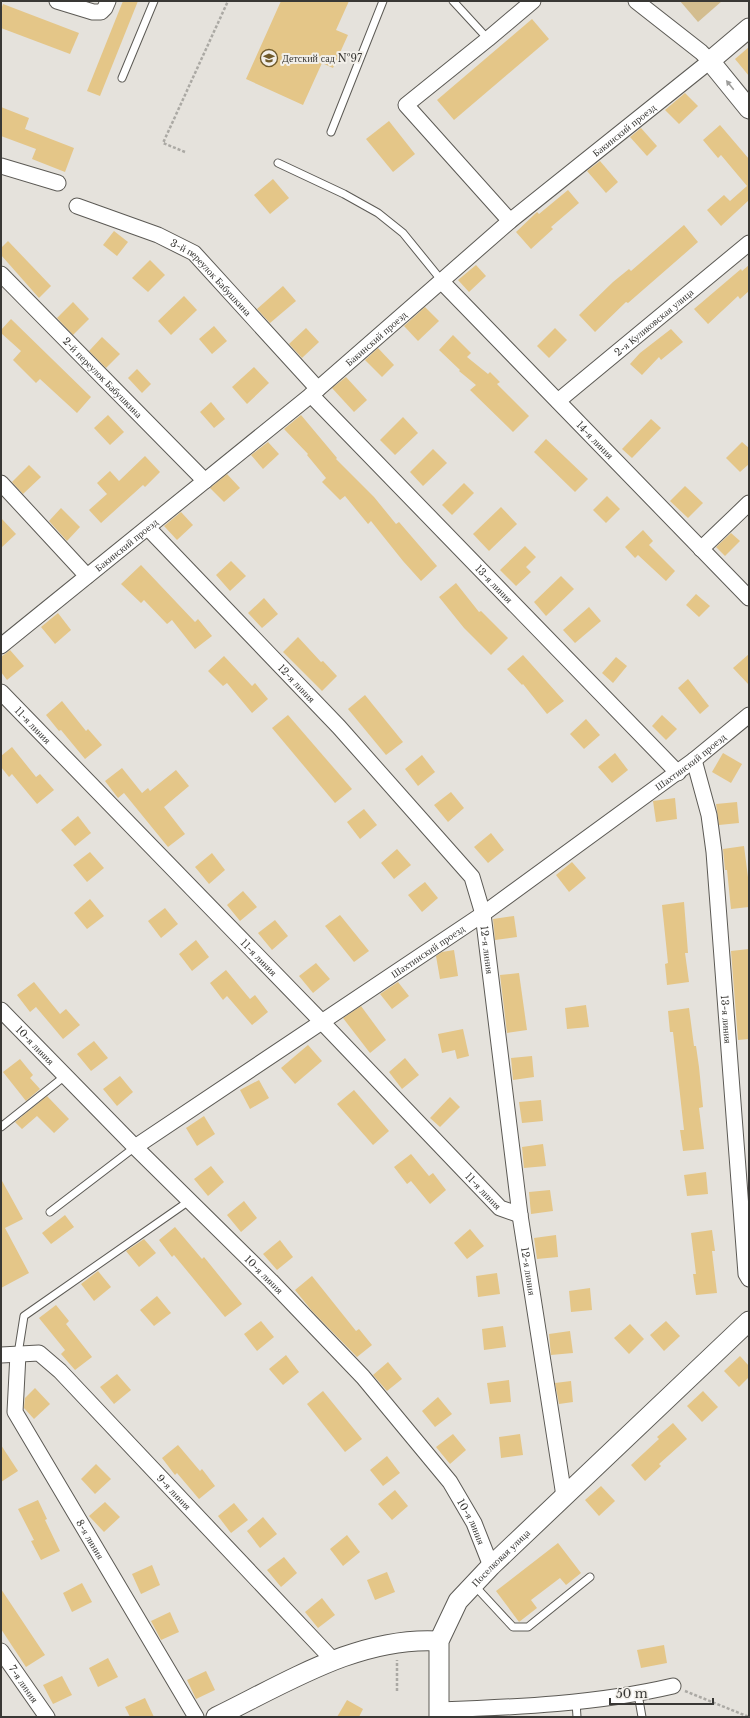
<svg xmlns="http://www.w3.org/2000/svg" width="750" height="1718" viewBox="0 0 750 1718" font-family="'Libre Baskerville',serif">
<rect width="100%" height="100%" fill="#e5e2dc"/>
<polygon fill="#d3bd8f" points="680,1 722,1 698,22"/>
<g fill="#e4c688">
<polygon points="123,1 138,1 100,96 87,91"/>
<polygon points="281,1 349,1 336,30 348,35 333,68 322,63 303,105 246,79"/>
<polygon points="3,4 79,33 70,54 1,28 1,10"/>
<polygon points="532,19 549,39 454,120 437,100"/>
<polygon points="749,47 749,76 735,59"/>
<polygon points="685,93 698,106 679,124 665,110"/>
<polygon points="1,107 29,118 25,129 74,148 65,172 32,159 36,149 1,136"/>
<polygon points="389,121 415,154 393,172 366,139"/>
<polygon points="720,125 749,159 749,200 721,226 707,210 724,195 730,201 747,186 721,155 718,158 703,140"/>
<polygon points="641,128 657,146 647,156 630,137"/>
<polygon points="600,161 618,182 606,193 587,171"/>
<polygon points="273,179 289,198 270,214 254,195"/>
<polygon points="568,190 579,203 551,227 553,229 531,249 516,232 537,212 539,214"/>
<polygon points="684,225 698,242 628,303 626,302 595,332 579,315 613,282 629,269 631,271"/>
<polygon points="114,231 128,242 117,256 103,245"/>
<polygon points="8,241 51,286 39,298 1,255 1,248"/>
<polygon points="150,260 165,275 148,292 132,278"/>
<polygon points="476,265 486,276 469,292 458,280"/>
<polygon points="749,265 749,291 740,299 738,296 708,324 694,309 741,269 742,271"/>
<polygon points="283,286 296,301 270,323 257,309"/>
<polygon points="184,296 197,310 171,335 158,321"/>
<polygon points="73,302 89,319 73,335 57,318"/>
<polygon points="425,307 439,321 418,341 404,326"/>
<polygon points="11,319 91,397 77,413 40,379 36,383 13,360 21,351 1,333 1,330"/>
<polygon points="214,326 227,341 212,354 199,339"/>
<polygon points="306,328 319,342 302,358 289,344"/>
<polygon points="555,328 567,340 549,358 537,346"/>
<polygon points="671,329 683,342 661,360 659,357 642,375 630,364 640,353"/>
<polygon points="453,335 471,353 467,357 488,374 490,372 500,382 497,384 529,416 513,432 470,390 476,385 459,371 460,370 439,350"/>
<polygon points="102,337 120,354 106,368 89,351"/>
<polygon points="378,348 394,365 382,377 365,360"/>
<polygon points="254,367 269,383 247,404 232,387"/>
<polygon points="137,369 151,384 142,393 128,378"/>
<polygon points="346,377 367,400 354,412 332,388"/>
<polygon points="211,402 225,419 214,428 200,412"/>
<polygon points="108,415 124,432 110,445 94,428"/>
<polygon points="301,415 337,458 336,459 374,497 396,524 399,522 437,566 421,581 403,561 371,521 368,524 345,496 340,500 322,482 326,478 307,455 308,454 284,429"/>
<polygon points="403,417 418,433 395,455 380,440"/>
<polygon points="651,419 661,428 632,458 622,449"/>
<polygon points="546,439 588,479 575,492 534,452"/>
<polygon points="268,442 279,454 263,469 251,455"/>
<polygon points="742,442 749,448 749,464 740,472 726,458"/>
<polygon points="433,449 447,463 423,486 410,472"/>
<polygon points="145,456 160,472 145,487 143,485 101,523 89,510 107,494 97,483 110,471 119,481"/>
<polygon points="29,465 41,477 23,494 12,482"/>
<polygon points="227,474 240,488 224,502 210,488"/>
<polygon points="464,483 474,493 452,515 442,505"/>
<polygon points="685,486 703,503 688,518 670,501"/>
<polygon points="607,496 620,509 606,523 593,510"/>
<polygon points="501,507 517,524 489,551 473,534"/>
<polygon points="61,508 80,527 67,541 49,521"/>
<polygon points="181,512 193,525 177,540 164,526"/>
<polygon points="1,518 16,534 1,548"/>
<polygon points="643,530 653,541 649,545 675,571 666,581 638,555 635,558 625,547"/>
<polygon points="731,533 740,541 725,556 716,547"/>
<polygon points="525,546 536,557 526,567 531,572 516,586 500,570"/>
<polygon points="231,561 246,576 230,591 216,575"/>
<polygon points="141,565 195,622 198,619 212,636 195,649 172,620 167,624 144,600 141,603 121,584"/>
<polygon points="561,576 574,589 546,616 534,602"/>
<polygon points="456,583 479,612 481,611 508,638 491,655 464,628 439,597"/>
<polygon points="696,594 710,606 699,617 686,605"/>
<polygon points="264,598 278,614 262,628 248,613"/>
<polygon points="589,607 601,621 575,643 563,630"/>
<polygon points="58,613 71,630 55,644 41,627"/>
<polygon points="298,637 321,662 323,661 337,676 322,691 283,652"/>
<polygon points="10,650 24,666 7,680 1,672 1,657"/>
<polygon points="749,654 749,685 733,668"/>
<polygon points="523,655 564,701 547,714 523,684 522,685 507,669"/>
<polygon points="224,656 252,686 255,683 268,699 252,713 227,683 223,686 208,671"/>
<polygon points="616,657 627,666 613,683 602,673"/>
<polygon points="688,679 709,706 700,714 678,688"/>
<polygon points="365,695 403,742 386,755 348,709"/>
<polygon points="62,701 86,731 88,729 102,745 85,759 61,730 59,731 46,715"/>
<polygon points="288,715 352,789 335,803 272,728"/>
<polygon points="662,715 677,729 666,740 652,726"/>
<polygon points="586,719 600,735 584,749 570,734"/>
<polygon points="12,747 36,777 40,774 54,790 37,804 12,774 9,777 1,767 1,756"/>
<polygon points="615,753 628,770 612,783 598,767"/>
<polygon points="723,753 742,764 731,783 712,772"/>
<polygon points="422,755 435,772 418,786 405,769"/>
<polygon points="122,768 142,793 148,788 150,791 176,770 189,786 164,807 185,834 168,847 124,793 118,798 105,781"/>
<polygon points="451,792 464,808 448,822 434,805"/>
<polygon points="675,798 677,819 656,822 653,801"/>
<polygon points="737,802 739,823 719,825 716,804"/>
<polygon points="364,809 377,825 360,839 347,822"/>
<polygon points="78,816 91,833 75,846 61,830"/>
<polygon points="491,833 504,850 488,863 474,847"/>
<polygon points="744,846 749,885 749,907 731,909 727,870 725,870 723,849"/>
<polygon points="397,849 411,865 394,879 381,863"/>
<polygon points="90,852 104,868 87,882 73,865"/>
<polygon points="212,853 225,870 209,884 195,867"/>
<polygon points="572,862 586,878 569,892 556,875"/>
<polygon points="425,882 438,898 422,912 408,895"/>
<polygon points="243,891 257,907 240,921 227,905"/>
<polygon points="90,899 104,916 87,929 74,913"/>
<polygon points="684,902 688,953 685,953 689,982 667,985 665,964 668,963 662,905"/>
<polygon points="165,908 178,924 161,938 148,921"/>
<polygon points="340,915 369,951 354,962 325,926"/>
<polygon points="514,916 517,937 495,940 493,919"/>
<polygon points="275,920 288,936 272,950 258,933"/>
<polygon points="196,940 209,957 192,971 179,954"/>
<polygon points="749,949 749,1039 738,1040 731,951"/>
<polygon points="454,950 458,976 440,979 436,956 442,952"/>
<polygon points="316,963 330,979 313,993 299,976"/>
<polygon points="226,970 250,999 255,995 268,1012 252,1025 227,996 223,1000 210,983"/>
<polygon points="519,973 527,1030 507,1033 500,975"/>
<polygon points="34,982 60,1014 66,1009 80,1025 63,1039 36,1007 30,1012 17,995"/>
<polygon points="398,982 409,996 392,1009 380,994"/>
<polygon points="586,1005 589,1027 567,1029 565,1008"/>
<polygon points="361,1006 386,1040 370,1053 343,1018"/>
<polygon points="689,1008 694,1046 696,1046 699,1067 703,1107 699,1108 704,1149 683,1151 680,1130 684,1130 673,1032 670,1032 668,1011"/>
<polygon points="463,1029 469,1056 457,1059 455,1050 442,1053 438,1034"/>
<polygon points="94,1041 108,1058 91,1071 77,1054"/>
<polygon points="308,1045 322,1061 295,1084 281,1068"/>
<polygon points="532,1056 534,1077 513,1080 511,1058"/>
<polygon points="405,1058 419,1075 402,1089 389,1072"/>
<polygon points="20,1059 33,1075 30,1078 40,1089 26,1101 3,1072"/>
<polygon points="120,1076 133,1092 117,1106 103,1089"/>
<polygon points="259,1080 269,1098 250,1109 240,1090"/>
<polygon points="354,1090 389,1131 373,1145 337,1104"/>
<polygon points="47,1096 69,1119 54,1133 37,1116 22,1129 15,1122"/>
<polygon points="450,1097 460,1107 440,1127 430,1118"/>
<polygon points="541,1100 543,1121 522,1123 519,1102"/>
<polygon points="204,1116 215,1134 197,1146 186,1128"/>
<polygon points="543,1144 546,1166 524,1168 522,1147"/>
<polygon points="411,1154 429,1176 433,1173 446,1190 430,1204 411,1181 407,1184 394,1167"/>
<polygon points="211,1166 224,1182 208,1196 194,1179"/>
<polygon points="706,1172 708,1194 687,1196 684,1175"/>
<polygon points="1,1179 23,1219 5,1228 29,1273 1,1288"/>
<polygon points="550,1190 553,1211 531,1214 529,1192"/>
<polygon points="244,1201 257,1218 241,1232 227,1215"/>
<polygon points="65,1215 74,1227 51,1244 42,1233"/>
<polygon points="175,1227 202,1259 204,1257 242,1304 225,1317 174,1255 172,1257 159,1240"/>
<polygon points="470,1229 484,1246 467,1259 454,1243"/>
<polygon points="712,1230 715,1251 712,1251 717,1293 696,1295 693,1274 696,1274 691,1233"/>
<polygon points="556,1235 558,1257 537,1259 534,1238"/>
<polygon points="144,1239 156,1253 139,1267 126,1251"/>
<polygon points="280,1240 293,1257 277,1270 263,1254"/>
<polygon points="98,1271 111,1287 94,1301 81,1284"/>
<polygon points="497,1273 500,1294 478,1297 476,1276"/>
<polygon points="312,1276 356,1331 359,1329 372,1345 357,1357 312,1311 295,1290"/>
<polygon points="590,1288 592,1310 571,1312 569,1291"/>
<polygon points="157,1296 171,1313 154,1326 140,1310"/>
<polygon points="56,1305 69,1321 66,1324 92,1357 75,1370 61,1354 65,1350 39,1318"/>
<polygon points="261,1321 274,1337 257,1351 244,1334"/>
<polygon points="666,1321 680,1336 664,1351 650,1335"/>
<polygon points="630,1324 644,1339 629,1354 614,1338"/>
<polygon points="503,1326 506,1347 484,1350 482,1329"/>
<polygon points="570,1331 573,1353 551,1355 549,1334"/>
<polygon points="286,1355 299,1372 283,1385 269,1369"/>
<polygon points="740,1356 749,1366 749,1377 739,1387 724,1371"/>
<polygon points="388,1362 402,1379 387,1391 373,1375"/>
<polygon points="117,1374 131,1390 114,1404 100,1387"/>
<polygon points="509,1380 511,1402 490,1404 487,1383"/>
<polygon points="571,1381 573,1402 559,1404 555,1383"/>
<polygon points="35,1388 50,1404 34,1419 24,1408 25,1398"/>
<polygon points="323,1391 362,1439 345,1452 307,1404"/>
<polygon points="703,1391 718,1407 702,1422 687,1406"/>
<polygon points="438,1397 452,1414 435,1427 422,1411"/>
<polygon points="673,1423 687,1439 659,1464 661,1466 645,1481 631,1465 659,1439 657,1437"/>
<polygon points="453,1434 466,1450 450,1464 436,1447"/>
<polygon points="520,1434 523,1455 501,1458 499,1437"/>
<polygon points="1,1445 18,1471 1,1482"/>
<polygon points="178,1445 200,1471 202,1469 215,1486 199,1499 177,1473 175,1475 162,1458"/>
<polygon points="387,1456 400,1473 383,1486 370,1470"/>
<polygon points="96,1464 111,1479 95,1494 81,1479"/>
<polygon points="601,1486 615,1501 599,1516 585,1500"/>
<polygon points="395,1490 408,1506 392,1520 378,1504"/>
<polygon points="38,1500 47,1519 45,1520 60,1551 41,1560 31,1541 34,1540 18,1509"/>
<polygon points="105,1502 120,1517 104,1532 89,1516"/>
<polygon points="234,1503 248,1520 231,1533 218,1516"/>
<polygon points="263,1517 277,1534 260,1548 247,1531"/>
<polygon points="347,1535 360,1552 343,1566 330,1549"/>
<polygon points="558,1543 581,1573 566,1585 560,1578 531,1600 537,1608 519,1622 496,1591"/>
<polygon points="284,1557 297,1573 281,1587 267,1570"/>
<polygon points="152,1565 160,1585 141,1594 132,1574"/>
<polygon points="387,1572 395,1592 375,1600 367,1580"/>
<polygon points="82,1583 92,1602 72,1612 63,1593"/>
<polygon points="1,1589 45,1655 26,1667 1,1629"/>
<polygon points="322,1598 335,1615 318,1628 305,1612"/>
<polygon points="170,1612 179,1632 161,1640 151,1621"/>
<polygon points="664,1645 667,1663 641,1668 637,1650"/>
<polygon points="108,1658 118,1677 98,1687 89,1668"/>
<polygon points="206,1671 215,1690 196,1699 187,1680"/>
<polygon points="62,1676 72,1695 53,1704 43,1685"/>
<polygon points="145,1698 154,1717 130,1717 125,1707"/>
<polygon points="347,1700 363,1709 359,1717 337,1717"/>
</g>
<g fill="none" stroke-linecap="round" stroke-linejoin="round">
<g stroke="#5c5a55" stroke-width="9">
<g id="service">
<polyline points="453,1 488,39"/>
<polyline points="122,78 154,1"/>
<polyline points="331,132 383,1"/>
<polyline points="278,163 344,194 378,213 403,233 442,281"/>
<polyline points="1,1127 65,1076"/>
<polyline points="50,1212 135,1147"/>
<polyline points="18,1354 24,1316 189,1201"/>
<polyline points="474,1585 513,1627 528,1627 590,1577"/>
<polyline points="638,1694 642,1717"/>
<polyline points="576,1702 577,1717"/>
</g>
</g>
<g stroke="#5c5a55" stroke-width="17">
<g id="minor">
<polyline points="57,1 93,12 101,12 105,8 108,1"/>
<polyline points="1,166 58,183"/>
<path id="s1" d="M 77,206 L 158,235 L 194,253 L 318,389"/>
<polyline points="510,221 406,105 488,39 533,1"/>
<path id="s2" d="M 1,274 L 205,481"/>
<path id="s3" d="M 442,282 L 749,598"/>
<path id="s4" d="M 311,395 L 678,773"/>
<path id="s5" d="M 558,401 L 749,243"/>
<polyline points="1,483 87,576"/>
<path id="s6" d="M 148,528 L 339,727 L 472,877 L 483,914 L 520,1215 L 564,1496"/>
<polyline points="701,549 749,503"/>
<path id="s7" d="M 1,646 L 311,395 L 510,221 L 710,61 L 701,52 L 636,1"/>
<path id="s8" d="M 1,692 L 321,1021 L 500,1208 L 520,1215"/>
<path id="s9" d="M 694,760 L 709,815 L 714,852 L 746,1274 L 749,1279"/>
<path id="s10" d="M 1,1010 L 135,1147 L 271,1281 L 363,1377 L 450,1482 L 474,1523 L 491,1566"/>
<path id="s11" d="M 135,1147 L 483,914 L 694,760 L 749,715"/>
<path id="s12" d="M 18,1354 L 15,1412 L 196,1717"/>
<path id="s13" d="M 1,1355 L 39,1353 L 60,1371 L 333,1660"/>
<path id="s14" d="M 1,1651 L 47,1717"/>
<path d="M 439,1710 C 518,1707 596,1704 673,1686"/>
</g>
</g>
<g stroke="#5c5a55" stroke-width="21">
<g id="tertiary">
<polyline points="749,28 710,61 749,109"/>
<path d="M 216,1717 C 286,1683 359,1636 439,1641"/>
<path id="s15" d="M 439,1717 L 439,1641 L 458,1601 L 491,1566 L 749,1321"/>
</g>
</g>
<g stroke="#aba9a4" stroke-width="2.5" stroke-dasharray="3 2" stroke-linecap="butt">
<polyline points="185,152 163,143 228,1"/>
<polyline points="397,1691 397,1660"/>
<polyline points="685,1691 749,1717"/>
</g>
<use href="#service" stroke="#fff" stroke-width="7"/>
<use href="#minor" stroke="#fff" stroke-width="15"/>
<use href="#tertiary" stroke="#fff" stroke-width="19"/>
</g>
<defs><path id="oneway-solid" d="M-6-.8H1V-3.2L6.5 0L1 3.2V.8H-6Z"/></defs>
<use fill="#9c9c9a" href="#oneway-solid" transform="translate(730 85) rotate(-129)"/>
<defs>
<g id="school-ring" transform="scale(0.9)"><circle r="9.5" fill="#f2efe9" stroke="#705a2a" stroke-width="1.5"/><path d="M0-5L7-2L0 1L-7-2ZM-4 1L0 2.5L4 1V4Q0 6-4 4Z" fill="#705a2a"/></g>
</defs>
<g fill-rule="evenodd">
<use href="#school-ring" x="269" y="58"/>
</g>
<g text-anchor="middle" stroke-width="4" stroke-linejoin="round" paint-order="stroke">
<g font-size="10" fill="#393835" stroke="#f2efe9" text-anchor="start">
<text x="282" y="62">Детский сад №97</text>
</g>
<g font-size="10" fill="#393835" stroke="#f2efe9">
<text dy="4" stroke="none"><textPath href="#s7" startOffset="809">Бакинский проезд</textPath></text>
<text dy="4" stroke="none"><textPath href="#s1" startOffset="155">3-й переулок Бабушкина</textPath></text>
<text dy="4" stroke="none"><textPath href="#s5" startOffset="124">2-я Куликовская улица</textPath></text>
<text dy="4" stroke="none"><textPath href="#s7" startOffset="485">Бакинский проезд</textPath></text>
<text dy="4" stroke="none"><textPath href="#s2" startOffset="145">2-й переулок Бабушкина</textPath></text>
<text dy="4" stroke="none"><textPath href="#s3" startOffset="220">14-я линия</textPath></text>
<text dy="4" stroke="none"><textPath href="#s7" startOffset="161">Бакинский проезд</textPath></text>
<text dy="4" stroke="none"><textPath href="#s4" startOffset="263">13-я линия</textPath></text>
<text dy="4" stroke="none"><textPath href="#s6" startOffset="215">12-я линия</textPath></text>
<text dy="4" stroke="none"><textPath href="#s8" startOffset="46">11-я линия</textPath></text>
<text dy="4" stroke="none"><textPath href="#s11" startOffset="676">Шахтинский проезд</textPath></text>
<text dy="4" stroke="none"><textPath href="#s6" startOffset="551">12-я линия</textPath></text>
<text dy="4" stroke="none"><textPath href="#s11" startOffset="352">Шахтинский проезд</textPath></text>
<text dy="4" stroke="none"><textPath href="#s8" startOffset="370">11-я линия</textPath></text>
<text dy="4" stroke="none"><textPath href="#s9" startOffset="262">13-я линия</textPath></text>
<text dy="4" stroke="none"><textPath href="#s10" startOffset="49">10-я линия</textPath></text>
<text dy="4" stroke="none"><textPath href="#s8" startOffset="694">11-я линия</textPath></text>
<text dy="4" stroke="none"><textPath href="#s6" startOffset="875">12-я линия</textPath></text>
<text dy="4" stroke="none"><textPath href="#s10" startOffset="373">10-я линия</textPath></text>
<text dy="4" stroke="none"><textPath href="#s13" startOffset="232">9-я линия</textPath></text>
<text dy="4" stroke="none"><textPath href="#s10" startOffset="697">10-я линия</textPath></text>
<text dy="4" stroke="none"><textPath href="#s12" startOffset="206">8-я линия</textPath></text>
<text dy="4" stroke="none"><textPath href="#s15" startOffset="181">Поселковая улица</textPath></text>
<text dy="4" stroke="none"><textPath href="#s14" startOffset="40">7-я линия</textPath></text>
</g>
</g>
<rect width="750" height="1718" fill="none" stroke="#393835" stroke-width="4"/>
<path d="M610 1698v6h103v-6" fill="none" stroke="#393835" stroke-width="2"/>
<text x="616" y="1698" font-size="12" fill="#393835" stroke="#f2efe9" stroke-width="3" paint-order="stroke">50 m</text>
</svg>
